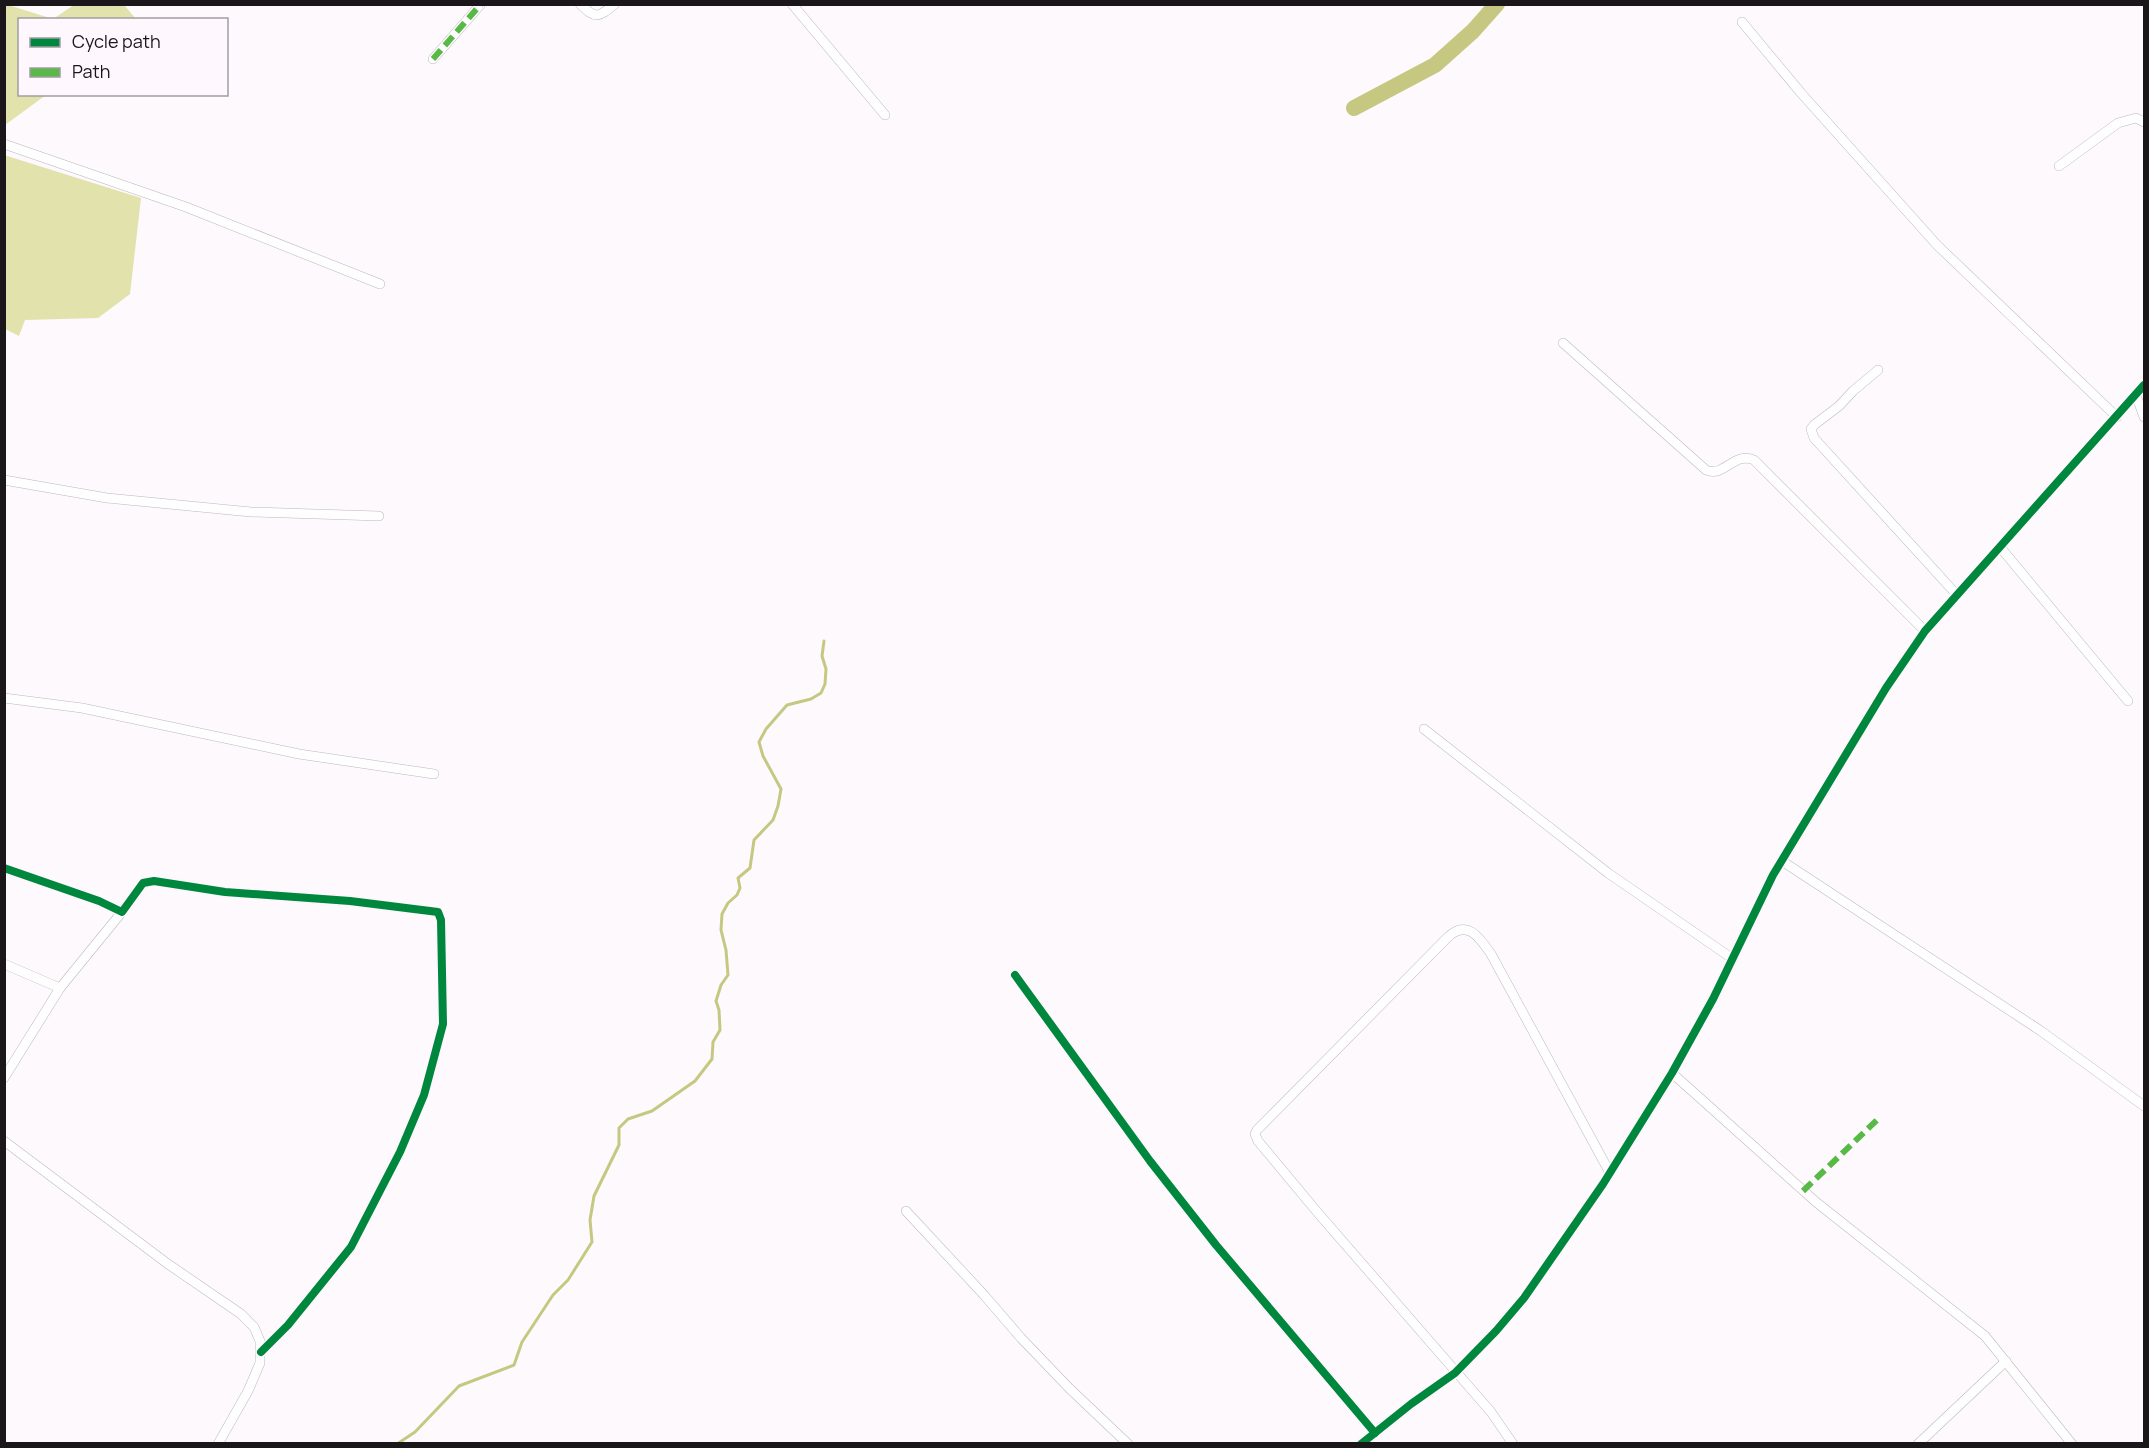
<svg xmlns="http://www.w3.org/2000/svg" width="2149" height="1448" viewBox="0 0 2149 1448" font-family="Manrope,sans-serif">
<rect width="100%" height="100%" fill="#fdf9fd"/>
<g fill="#e2e2ad">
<polygon points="5,4 53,19 74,5 124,5 136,19 20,20 20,94 46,95 5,125"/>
<polygon points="4,155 141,198 130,294 98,318 25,320 19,336 5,329"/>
</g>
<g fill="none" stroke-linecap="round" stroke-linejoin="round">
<polyline stroke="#c6c882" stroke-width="3" points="397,1444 415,1432 459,1386 514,1365 522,1342 553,1295 568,1280 592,1242 590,1220 594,1196 619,1145 619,1128 628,1119 652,1111 695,1081 712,1059 713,1042 720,1030 719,1010 716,1001 721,985 728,975 726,950 721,930 722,914 728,903 737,895 740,888 738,878 750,868 754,840 773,820 778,806 781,789 763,756 759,742 766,729 787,705 811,699 821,693 825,684 826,669 822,656 824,641"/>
<polyline stroke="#c6c882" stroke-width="16" points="1354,108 1435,65 1473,31 1497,4"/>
<g stroke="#bcb9bc" stroke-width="10">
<g id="minor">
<path d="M 580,4 C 596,20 599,17 615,4"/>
<polyline points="792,4 885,115"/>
<polyline points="1742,22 1801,93 1937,245 2117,417"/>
<polyline points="433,59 481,4"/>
<polyline points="4,144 186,207 380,284"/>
<polyline points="2059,166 2118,123 2136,118 2144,122"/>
<path d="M 1563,343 L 1706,470 C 1724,478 1734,451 1754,460 L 1925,631"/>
<polyline points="1878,370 1853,391 1839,406 1814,425 1811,429 1814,438 1957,595"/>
<polyline points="2136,395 2144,417"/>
<polyline points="4,480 107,498 251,512 379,516"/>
<polyline points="2000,547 2128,701"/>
<polyline points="4,698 82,708 299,754 434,774"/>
<polyline points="1424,729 1608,873 1733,959"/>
<polyline points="1782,861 2041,1031 2144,1106"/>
<polyline points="4,868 99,901 122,912 143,883 154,881 225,892 350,901 438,912 441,920 443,1024 424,1095 400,1152 351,1247 288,1325 261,1352"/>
<polyline points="4,964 60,988 122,912"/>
<polyline points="1015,975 1150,1161 1216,1245 1375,1433"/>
<polyline points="1672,1073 1816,1202 1985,1336 2072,1444"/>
<polyline points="4,1078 60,988"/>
<polyline points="4,1141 168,1264 241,1314 254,1327 260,1341 260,1363 248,1391 218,1444"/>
<polyline points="906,1211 984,1295 1021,1338 1069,1388 1128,1444"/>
<polyline points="1361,1444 1411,1404 1455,1373 1496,1331 1524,1298 1603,1184 1672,1073 1713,999 1773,875 1886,688 1925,631 2144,385"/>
<path d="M 1513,1444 L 1491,1412 L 1318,1213 L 1258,1141 L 1255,1134 L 1257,1130 L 1447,938 C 1467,918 1480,938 1491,954 L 1610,1173"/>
<polyline points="1918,1444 2006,1361"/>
</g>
</g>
<use href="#minor" stroke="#fffeff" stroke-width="9"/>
<g stroke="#58b947" stroke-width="6" stroke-dasharray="12 6" stroke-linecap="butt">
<polyline points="433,59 481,4"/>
<polyline points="1803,1191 1877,1120"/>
</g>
<g stroke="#fff7fe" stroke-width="11">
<g id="cycleway">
<polyline points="4,868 99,901 122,912 143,883 154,881 225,892 350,901 438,912 441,920 443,1024 424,1095 400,1152 351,1247 288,1325 261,1352"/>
<polyline points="1015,975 1150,1161 1216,1245 1375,1433"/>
<polyline points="1361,1444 1411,1404 1455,1373 1496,1331 1524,1298 1603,1184 1672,1073 1713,999 1773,875 1886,688 1925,631 2144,385"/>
</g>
</g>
<use href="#cycleway" stroke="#00873e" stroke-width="8"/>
</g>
<rect width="2149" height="1448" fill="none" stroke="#1a161a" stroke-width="12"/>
<rect x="18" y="18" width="210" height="78" fill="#fff7fe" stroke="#a39da3" stroke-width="1.5"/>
<rect x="30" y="38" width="30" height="9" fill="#00873e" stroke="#a39da3" stroke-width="1.5"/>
<text x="72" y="48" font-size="18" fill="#1a161a">Cycle path</text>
<rect x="30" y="68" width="30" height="9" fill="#58b947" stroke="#a39da3" stroke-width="1.5"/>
<text x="72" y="78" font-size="18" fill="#1a161a">Path</text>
</svg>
